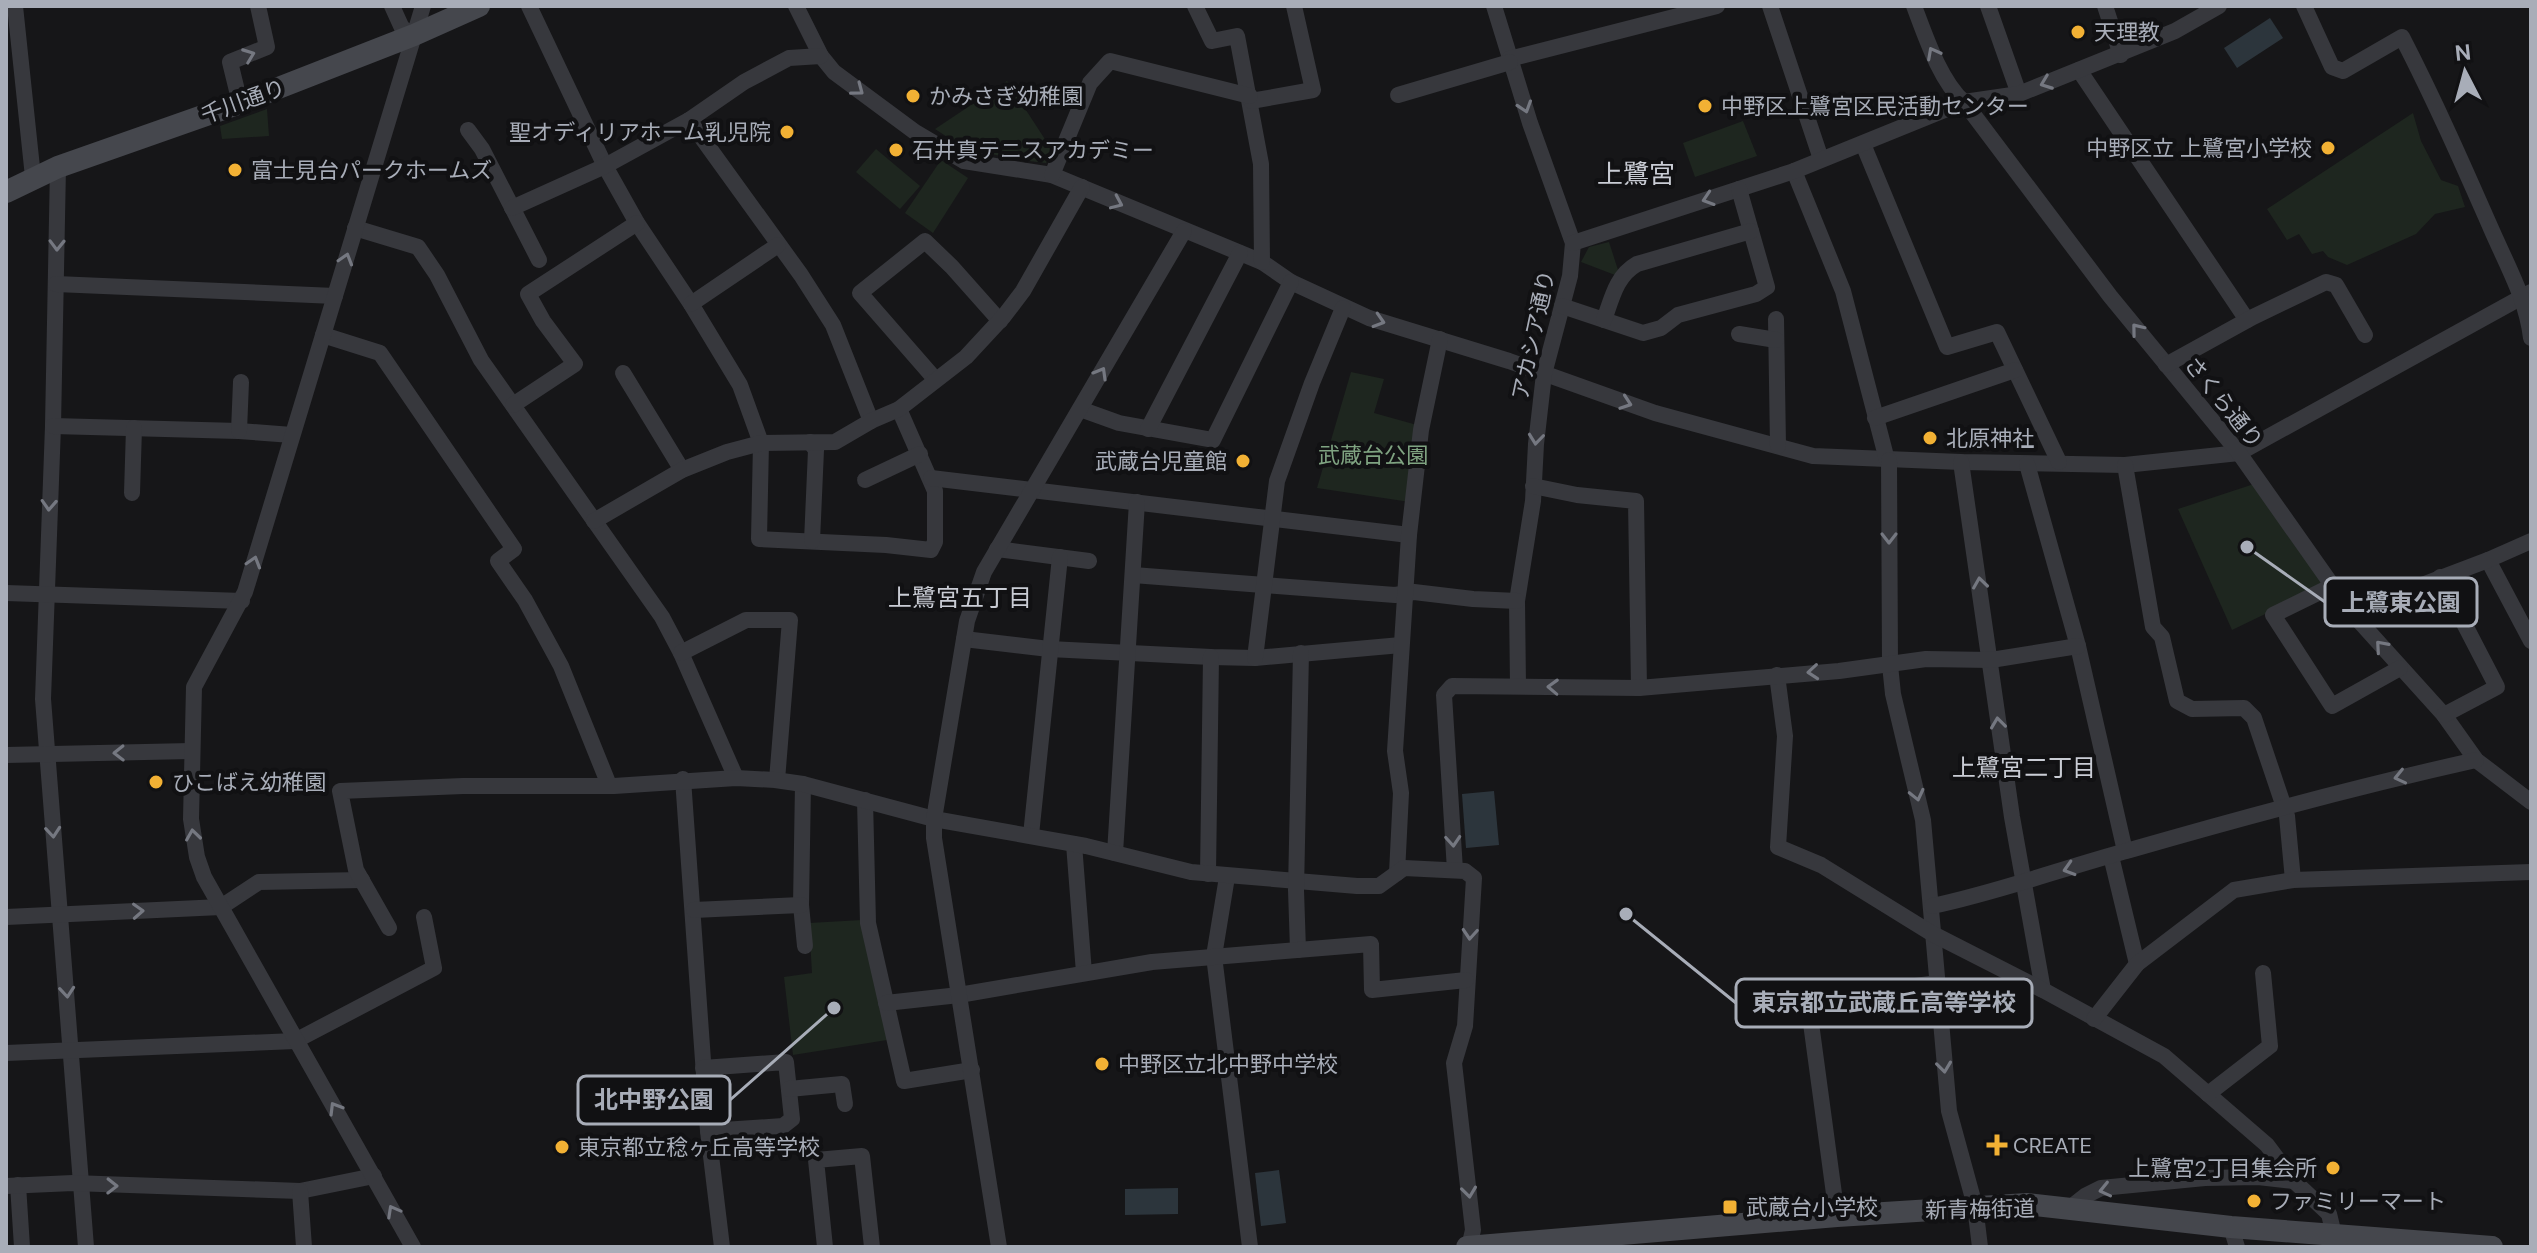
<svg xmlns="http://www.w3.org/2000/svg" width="2537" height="1253" viewBox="0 0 2537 1253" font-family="'DM Sans','Noto Sans JP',sans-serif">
<rect width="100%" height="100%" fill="#161618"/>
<g fill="#1e261f">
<path d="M 1007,81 L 1052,150 L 1046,163 C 1006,158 968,153 935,129 Z"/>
<polygon points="267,109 269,136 222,139 220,126"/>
<polygon points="2413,113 2421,141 2441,180 2458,186 2465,207 2435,214 2416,234 2347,265 2328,257 2323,251 2312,254 2299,234 2287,240 2267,209"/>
<polygon points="1743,121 1757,156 1695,177 1683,143"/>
<polygon points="876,149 920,186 900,209 856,172"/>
<polygon points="941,160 968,178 933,233 905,213"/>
<polygon points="1609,242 1618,270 1615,275 1581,262 1589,247"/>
<polygon points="1351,372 1384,379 1374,413 1417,425 1410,502 1317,488"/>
<polygon points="2254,484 2327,584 2232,630 2178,509"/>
<polygon points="862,920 887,1040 793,1055 784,977 812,973 809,923"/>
</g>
<g fill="#2c353c">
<polygon points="2270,18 2283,38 2237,68 2224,48"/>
<polygon points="1494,791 1499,845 1466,848 1462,794"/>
<polygon points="1279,1170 1286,1223 1261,1226 1255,1173"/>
<polygon points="1178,1188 1178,1214 1125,1215 1125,1189"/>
</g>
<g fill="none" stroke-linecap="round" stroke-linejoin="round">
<g stroke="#37383d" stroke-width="16">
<polyline points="15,6 33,177"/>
<polyline points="392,6 402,28 414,35"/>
<polyline points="529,6 605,166 637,223 691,304 740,385 761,443 759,539 886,545 931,550 935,542 935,491 899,409"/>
<polyline points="796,6 821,56 834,72 915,132 964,161 1052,175 1262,262 1291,282 1369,318 1509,361 1655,413 1813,456 1961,462 2125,465 2239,453 2531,292"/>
<polyline points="1195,6 1212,41 1237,36 1261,164 1262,262"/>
<polyline points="1494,6 1530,123 1573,243 1570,276 1544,374 1536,444 1533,501 1517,601 1518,686"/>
<polyline points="1770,6 1821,159"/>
<path d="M 1914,6 C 1925,35 1940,81 1964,102 L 2110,296 L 2239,453 L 2351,612 L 2444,715 L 2476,760 L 2531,802"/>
<polyline points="1988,6 2019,94"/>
<polyline points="2105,6 2121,55"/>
<path d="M 2304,6 L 2332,67 L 2343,71 L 2402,37 C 2435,101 2464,167 2493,233 C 2508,267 2527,301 2531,338"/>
<polyline points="1509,59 1717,6"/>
<polyline points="2079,70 2247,320"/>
<polyline points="1398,95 1510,62"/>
<polyline points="1251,101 1313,90 1294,6"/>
<polyline points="240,103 230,62 267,47 258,6"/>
<polyline points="689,120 801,275 833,325 871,421"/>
<polyline points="468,130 482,149 539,260"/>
<polyline points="1863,144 1947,347 1997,332 2059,462"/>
<polyline points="58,167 53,426 43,699 86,1247"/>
<polyline points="1794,171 1843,291 1887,460"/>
<polyline points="1052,175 1090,83 1110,61 1250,96"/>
<polyline points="512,208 605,166 689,120 744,82 789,58 821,56"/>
<polyline points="355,228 418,247 437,275 481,360 662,617 681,653 736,778"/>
<polyline points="1573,243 1794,171 1964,102 2019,94 2175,31 2219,6"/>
<polyline points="56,284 335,296"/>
<polyline points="691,304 778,245"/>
<polyline points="1562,306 1643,333 1661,328 1678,315 1756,294 1767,287 1739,189"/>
<polyline points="1776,319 1778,446"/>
<path d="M 1604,320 C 1612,298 1616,276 1637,264 L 1751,231"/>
<polyline points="1739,334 1776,340"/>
<polyline points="323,335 380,353 514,549 498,561 525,600 561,666 609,785"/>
<polyline points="2166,365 2253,317 2326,282 2336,285 2365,335"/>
<polyline points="623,373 682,470"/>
<polyline points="935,379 860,293 925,241 952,267 1000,321"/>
<polyline points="513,405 575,364 543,321 528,294 637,223"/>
<polyline points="1080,409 1119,423 1213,440 1291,282"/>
<polyline points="1875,418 2015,370"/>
<polyline points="53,426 239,431 292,435"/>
<polyline points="1148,429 1240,253"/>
<polyline points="239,431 241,382"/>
<polyline points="810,442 816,450 812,541"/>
<polyline points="1889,460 1890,665 1893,694 1923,820 1949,1111 1975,1206 1980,1247"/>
<polyline points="1961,462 2012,817 2043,990"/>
<polyline points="2027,464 2078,646 2125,851"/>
<polyline points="2125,465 2153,627 2162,637 2177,701 2192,709 2244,708 2254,718 2287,816 2293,880"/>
<polyline points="931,478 1409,535"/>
<polyline points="865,480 920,454"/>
<polyline points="1533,486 1577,495 1636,501 1639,688"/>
<polyline points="132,493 134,428"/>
<polyline points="594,521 682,470 727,452 761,443 835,442 871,421 899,409 966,357 1004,316 1023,291 1082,187"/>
<polyline points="997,549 1089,561"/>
<polyline points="2488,560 2531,641"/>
<polyline points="1133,575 1395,595 1414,592 1473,599 1517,601"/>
<polyline points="2440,577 2497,687 2444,715"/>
<polyline points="2332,586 2273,615 2332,706 2400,668"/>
<polyline points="6,593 242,601"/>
<polyline points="2351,612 2488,560 2531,541"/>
<polyline points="964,639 1049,649 1211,657 1255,658 1401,645"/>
<polyline points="681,653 746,620 790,620 777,780"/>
<polyline points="1255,658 1277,481 1312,383 1343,308"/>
<polyline points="1777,675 1785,736 1778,847 1821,865 1931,933 2043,990 2164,1056 2267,1145 2294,1181 2329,1214 2337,1247"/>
<polyline points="6,755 191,751"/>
<polyline points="683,779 708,1131 722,1247"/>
<polyline points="803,784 801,905 805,946"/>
<polyline points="865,800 868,923 904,1081 972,1070"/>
<polyline points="1031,835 1060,557"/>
<polyline points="1074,844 1084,973"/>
<polyline points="1115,853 1137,502"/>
<polyline points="2111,856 2137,964"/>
<polyline points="1455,870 1444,695 1452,686 1639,688 1839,671 1926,659 1991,660 2078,646"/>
<polyline points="1397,873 1401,793 1395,751 1409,535 1421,430 1440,339"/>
<polyline points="1208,874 1211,657"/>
<polyline points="1227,877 1214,956 1250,1247"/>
<path d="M 1932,906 C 1999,892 2063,868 2130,850 C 2244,817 2360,786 2476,760"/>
<polyline points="694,910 801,905"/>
<polyline points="6,917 221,907 259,882 362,880"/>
<polyline points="389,928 356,870 340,791 463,786 614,786 736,778 775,780 803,784 934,819 1086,846 1191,872 1357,886 1379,886 1404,868 1465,871 1474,878 1465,1026 1454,1063 1473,1230 1469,1247"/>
<polyline points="1298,950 1296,890 1301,653"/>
<polyline points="886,1003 959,995 1152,962 1371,944 1372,990 1466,980"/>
<polyline points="2094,1019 2137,964 2234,890 2293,880 2531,872"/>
<polyline points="6,1053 295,1041 434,968 424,917"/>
<polyline points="703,1068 786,1062 792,1119 783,1126 708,1131"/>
<polyline points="789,1089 842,1084 845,1104"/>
<polyline points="2208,1094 2270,1046 2263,973"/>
<polyline points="18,1185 22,1247"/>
<polyline points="6,1186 73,1183 300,1191 374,1176"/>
<polyline points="300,1191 304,1247"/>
<polyline points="2066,1211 2085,1196 2101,1188 2205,1178 2258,1177 2294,1181"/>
<polyline points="1837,1216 1808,1001 1937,983"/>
<polyline points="2231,1227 2237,1247"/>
<polyline points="413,1247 204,877 197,857 191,819 194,687 245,592 423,6"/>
<polyline points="825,1247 816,1160 862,1156 872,1247"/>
<polyline points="999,1247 934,838 934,819 967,621 984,572 1184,231"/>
</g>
<g stroke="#45474d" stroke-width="22">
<polyline points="6,192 58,167 240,103 414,35 479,6"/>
<polyline points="1467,1247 1837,1216 2027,1204 2231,1227 2492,1247"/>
</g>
</g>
<defs><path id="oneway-chevron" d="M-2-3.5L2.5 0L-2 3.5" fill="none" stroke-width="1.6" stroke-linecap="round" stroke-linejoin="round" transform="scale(2)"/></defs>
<g stroke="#757881">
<use href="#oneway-chevron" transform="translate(1933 53) rotate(-118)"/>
<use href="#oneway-chevron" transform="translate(249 55) rotate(-21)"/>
<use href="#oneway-chevron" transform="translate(2046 83) rotate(159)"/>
<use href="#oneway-chevron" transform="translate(858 90) rotate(37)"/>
<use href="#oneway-chevron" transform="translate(1525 107) rotate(72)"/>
<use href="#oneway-chevron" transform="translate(1708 199) rotate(162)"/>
<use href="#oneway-chevron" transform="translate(1117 203) rotate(24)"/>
<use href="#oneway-chevron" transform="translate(57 245) rotate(91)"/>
<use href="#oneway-chevron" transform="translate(346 259) rotate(-73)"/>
<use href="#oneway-chevron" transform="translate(1379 321) rotate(17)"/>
<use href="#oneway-chevron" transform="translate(2137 329) rotate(-129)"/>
<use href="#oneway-chevron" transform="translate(1101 373) rotate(-60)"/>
<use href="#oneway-chevron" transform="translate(1626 403) rotate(19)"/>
<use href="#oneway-chevron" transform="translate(1536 439) rotate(96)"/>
<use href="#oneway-chevron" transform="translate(49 505) rotate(93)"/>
<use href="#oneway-chevron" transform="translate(1889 538) rotate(90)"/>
<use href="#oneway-chevron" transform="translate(254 562) rotate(-73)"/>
<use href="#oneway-chevron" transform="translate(1980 583) rotate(-98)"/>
<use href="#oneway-chevron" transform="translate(2381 646) rotate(-131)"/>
<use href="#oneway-chevron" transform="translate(1813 672) rotate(175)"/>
<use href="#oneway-chevron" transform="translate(1553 687) rotate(-178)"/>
<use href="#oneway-chevron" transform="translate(1998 723) rotate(-97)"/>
<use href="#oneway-chevron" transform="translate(119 753) rotate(179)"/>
<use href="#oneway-chevron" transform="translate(2400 777) rotate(167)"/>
<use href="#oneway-chevron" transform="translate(1917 795) rotate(77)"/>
<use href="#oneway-chevron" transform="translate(53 832) rotate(85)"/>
<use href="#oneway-chevron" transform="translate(193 835) rotate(-98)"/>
<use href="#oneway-chevron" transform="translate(1453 841) rotate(86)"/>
<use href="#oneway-chevron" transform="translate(2069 869) rotate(163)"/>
<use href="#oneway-chevron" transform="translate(138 911) rotate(-3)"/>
<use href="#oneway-chevron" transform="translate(1470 934) rotate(94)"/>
<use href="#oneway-chevron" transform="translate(67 992) rotate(85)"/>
<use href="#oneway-chevron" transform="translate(1944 1067) rotate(83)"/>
<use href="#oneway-chevron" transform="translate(335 1108) rotate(-121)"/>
<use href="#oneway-chevron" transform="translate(112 1186) rotate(1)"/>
<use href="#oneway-chevron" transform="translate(2105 1190) rotate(167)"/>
<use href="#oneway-chevron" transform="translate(1469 1192) rotate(83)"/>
<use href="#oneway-chevron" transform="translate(393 1211) rotate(-119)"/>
</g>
<g fill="#f2b134" stroke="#111113" stroke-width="3">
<circle cx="2078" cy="32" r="8"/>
<circle cx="913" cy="96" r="8"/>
<circle cx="1705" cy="106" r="8"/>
<circle cx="787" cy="132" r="8"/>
<circle cx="2328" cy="148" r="8"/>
<circle cx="896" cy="150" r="8"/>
<circle cx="235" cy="170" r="8"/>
<circle cx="1930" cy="438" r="8"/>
<circle cx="1243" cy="461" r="8"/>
<circle cx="156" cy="782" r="8"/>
<circle cx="1102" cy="1064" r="8"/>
<path d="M1993 1133h8v8h8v8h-8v8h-8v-8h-8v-8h8z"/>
<circle cx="562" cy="1147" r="8"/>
<circle cx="2333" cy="1168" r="8"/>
<circle cx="2254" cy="1201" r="8"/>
<rect x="1722" y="1199" width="16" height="16" rx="4"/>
</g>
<g text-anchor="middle" stroke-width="8" stroke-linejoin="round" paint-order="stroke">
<g font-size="22" fill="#a8adb8" stroke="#111113" text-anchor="start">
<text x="2094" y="40">天理教</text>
<text x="929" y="104">かみさぎ幼稚園</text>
<text x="1721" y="114">中野区上鷺宮区民活動センター</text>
<text x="771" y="140" text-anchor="end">聖オディリアホーム乳児院</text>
<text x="2312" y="156" text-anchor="end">中野区立 上鷺宮小学校</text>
<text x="912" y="158">石井真テニスアカデミー</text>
<text x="251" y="178">富士見台パークホームズ</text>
<text x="1946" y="446">北原神社</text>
<text x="1227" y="469" text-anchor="end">武蔵台児童館</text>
<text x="172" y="790">ひこばえ幼稚園</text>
<text x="1118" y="1072">中野区立北中野中学校</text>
<text x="2013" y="1153">CREATE</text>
<text x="578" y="1155">東京都立稔ヶ丘高等学校</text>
<text x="2317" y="1176" text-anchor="end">上鷺宮2丁目集会所</text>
<text x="2270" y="1209">ファミリーマート</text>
<text x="1746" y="1215">武蔵台小学校</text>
</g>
<g font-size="22" fill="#a8adb8" stroke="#111113">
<text transform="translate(243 101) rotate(-20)" y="8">千川通り</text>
<text transform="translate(1533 335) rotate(-78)" y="8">アカシア通り</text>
<text transform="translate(2224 402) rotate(51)" y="8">さくら通り</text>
<text transform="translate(1980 1209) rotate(-1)" y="8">新青梅街道</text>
</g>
<g font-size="22" fill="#7fa381" stroke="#111113">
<text x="1373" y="463">武蔵台公園</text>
</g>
<g font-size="24" fill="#c9ccd4" stroke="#111113">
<text x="960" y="606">上鷺宮五丁目</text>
<text x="2024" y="776">上鷺宮二丁目</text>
</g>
<g font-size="26" fill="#c9ccd4" stroke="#111113">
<text x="1636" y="183">上鷺宮</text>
</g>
</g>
<path fill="none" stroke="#a8adb8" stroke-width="3" d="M2247 547L2325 602M1626 914L1736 1003M834 1008L730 1100"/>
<g fill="#a8adb8" stroke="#111113" stroke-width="3">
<circle cx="2247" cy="547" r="8"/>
<circle cx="1626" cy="914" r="8"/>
<circle cx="834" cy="1008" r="8"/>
</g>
<g fill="#111113" stroke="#a8adb8" stroke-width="3">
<rect x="2325" y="578" width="152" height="48" rx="8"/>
<rect x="1736" y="979" width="296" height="48" rx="8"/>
<rect x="578" y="1076" width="152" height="48" rx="8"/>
</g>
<g font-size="24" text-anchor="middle" font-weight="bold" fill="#a8adb8">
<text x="2401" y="611">上鷺東公園</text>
<text x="1884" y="1011">東京都立武蔵丘高等学校</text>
<text x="654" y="1108">北中野公園</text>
</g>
<rect width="2537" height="1253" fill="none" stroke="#a8adb8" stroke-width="16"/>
<g transform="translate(2465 72) rotate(354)" stroke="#111113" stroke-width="6" paint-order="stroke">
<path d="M0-6L14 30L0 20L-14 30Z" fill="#a8adb8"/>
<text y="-12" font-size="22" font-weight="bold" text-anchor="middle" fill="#a8adb8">N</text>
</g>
</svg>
